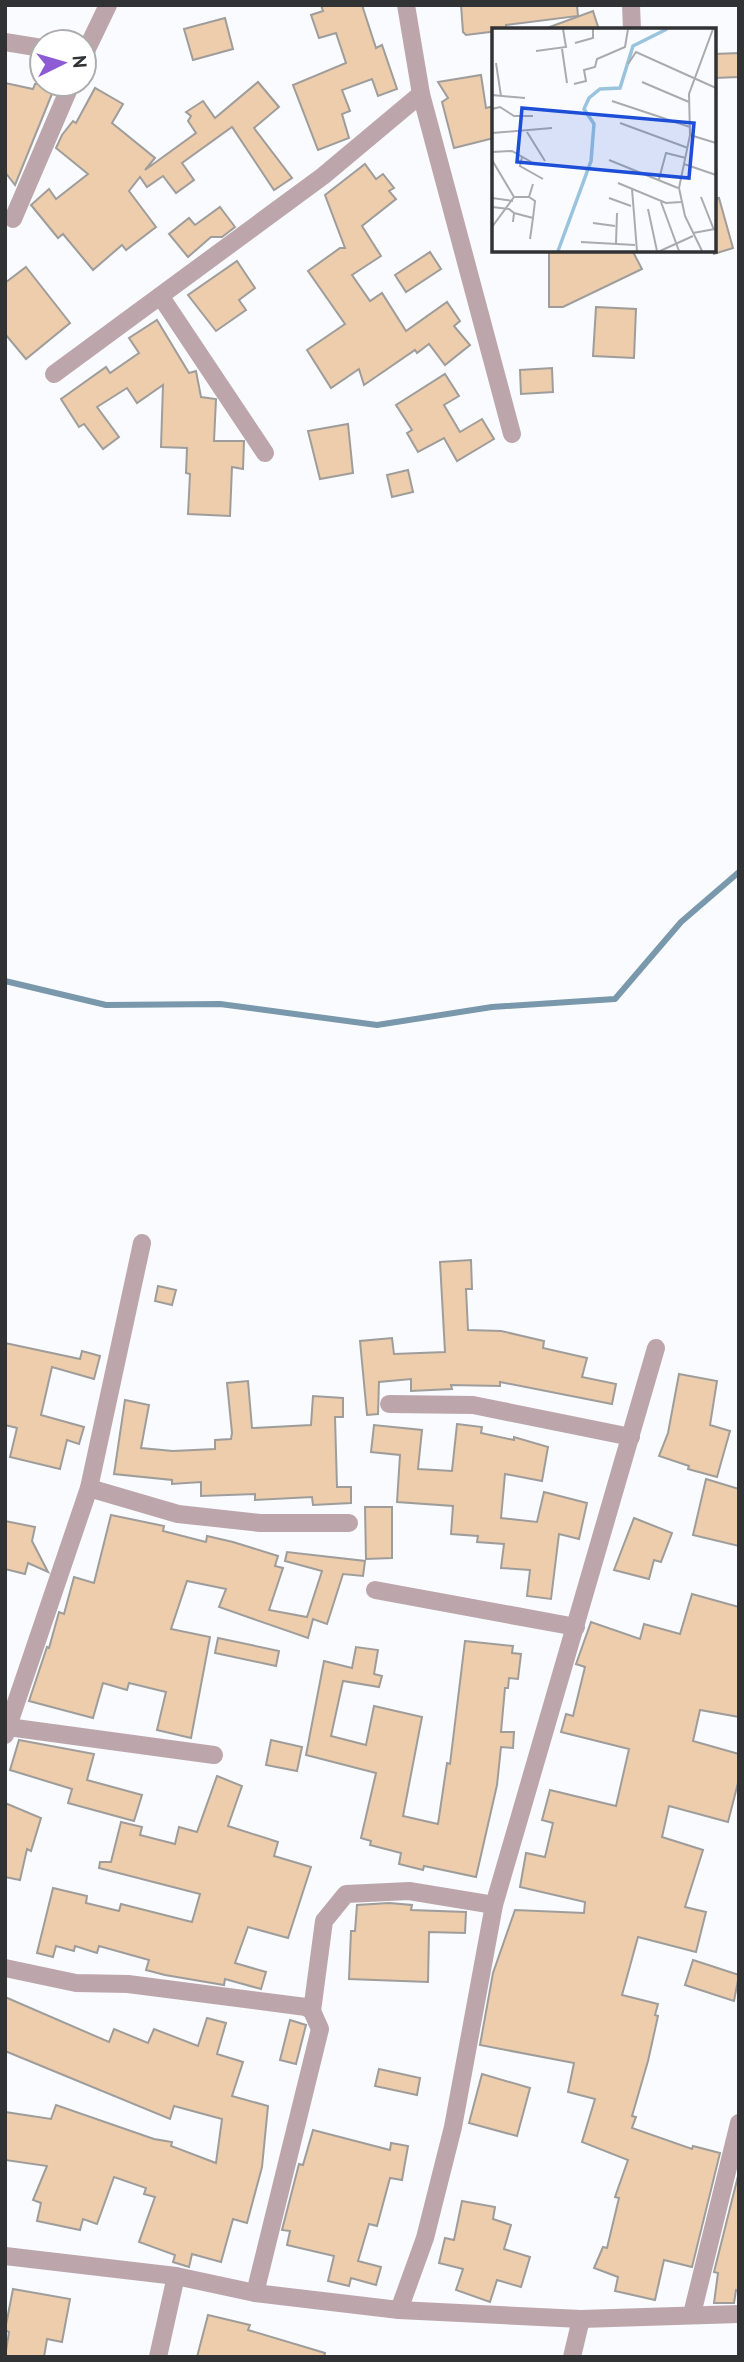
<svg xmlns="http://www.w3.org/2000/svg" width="744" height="2362" viewBox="0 0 744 2362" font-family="'PT Sans',sans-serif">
<rect width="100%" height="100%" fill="#f9fbfe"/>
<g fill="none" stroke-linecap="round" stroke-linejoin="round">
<polyline stroke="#7a98ab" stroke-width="6" points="5,981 106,1005 220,1004 377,1025 492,1007 615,999 681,922 739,872"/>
</g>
<g fill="#edcdab" stroke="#9f9d9b" stroke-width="2">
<polygon points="321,5 362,5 376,48 382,45 397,89 378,96 372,79 342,90 350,111 342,114 349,138 318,150 293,85 346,63 336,33 319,38 311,15 323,11"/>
<polygon points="461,5 577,5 578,16 506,25 506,30 466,35 463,32"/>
<polygon points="593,11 599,30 547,30 547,28"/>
<polygon points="225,18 233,49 193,60 184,29"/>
<polygon points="739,53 739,77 714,78 714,54"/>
<polygon points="481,75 486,108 494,106 494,138 454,148 442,102 448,98 438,82"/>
<polygon points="258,82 279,107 254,128 292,178 274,190 232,127 182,163 194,180 176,193 163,176 147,187 140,177 129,191 156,227 126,250 122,245 93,270 63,234 58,238 31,205 49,189 56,199 88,174 56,148 62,135 73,121 76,123 95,88 123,104 112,123 155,158 145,170 196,133 188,121 191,116 186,112 203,101 215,118"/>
<polygon points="5,83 33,89 35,84 56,84 15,185 5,172"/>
<polygon points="365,164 376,179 383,174 394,188 389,191 396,199 362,226 381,256 352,275 370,301 382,293 406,331 447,302 460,321 454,326 470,345 445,365 429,344 417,353 415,350 364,385 359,369 331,388 307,350 345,324 308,271 340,248 345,248 325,195"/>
<polygon points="719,198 733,248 714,254 714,199"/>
<polygon points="220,207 235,227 222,237 211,237 188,257 169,234 189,218 195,225"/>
<polygon points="549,250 632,250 642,269 563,307 549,307"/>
<polygon points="430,252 441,269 406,292 395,275"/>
<polygon points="237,261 255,288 239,300 246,310 216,331 188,295"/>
<polygon points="26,267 70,323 26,359 5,334 5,283"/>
<polygon points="596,307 636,309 634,358 593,356"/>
<polygon points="157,320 189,373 196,371 201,397 216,399 214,441 244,441 243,469 232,467 230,516 188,514 190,474 186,473 187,448 161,447 163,385 137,403 127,388 97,407 119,437 103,449 84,424 79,427 61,399 106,367 110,373 139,353 129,338"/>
<polygon points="552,368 553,392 521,394 520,370"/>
<polygon points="445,374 459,396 444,405 460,432 482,419 494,439 457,461 444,438 418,452 407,433 412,430 396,405"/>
<polygon points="348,424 353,473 320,479 308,431"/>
<polygon points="408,470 413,492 392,497 387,475"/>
<polygon points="471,1260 472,1289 466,1289 468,1330 501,1331 544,1341 543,1348 587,1358 582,1377 616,1384 612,1404 500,1382 500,1386 451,1385 452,1389 411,1391 411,1379 379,1382 378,1414 367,1415 360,1341 392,1338 394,1354 445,1352 440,1262"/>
<polygon points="158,1286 176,1290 172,1305 155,1301"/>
<polygon points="5,1343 80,1359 82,1351 100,1356 94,1379 52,1367 41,1415 84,1427 79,1444 67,1440 60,1469 10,1457 17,1428 5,1425"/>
<polygon points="679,1374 717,1381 710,1425 730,1431 717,1477 688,1469 689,1466 659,1456 668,1433"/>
<polygon points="248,1381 252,1428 311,1425 313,1396 343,1398 343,1417 335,1417 337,1487 351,1487 351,1503 313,1505 312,1497 255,1500 255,1494 201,1496 201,1482 172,1484 172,1480 114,1474 125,1400 149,1405 141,1448 173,1451 215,1449 215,1440 231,1439 232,1433 227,1383"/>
<polygon points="457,1424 482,1427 481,1433 514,1440 514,1437 548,1447 542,1481 505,1474 501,1518 537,1522 544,1492 587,1503 579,1539 559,1534 551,1599 527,1596 530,1570 501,1568 504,1544 477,1542 478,1536 451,1534 453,1506 397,1502 400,1455 371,1452 374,1425 422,1430 418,1469 452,1471"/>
<polygon points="706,1479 739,1489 739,1546 693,1535"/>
<polygon points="365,1507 392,1507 392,1558 366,1559"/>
<polygon points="111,1515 164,1526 163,1531 206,1542 207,1536 233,1542 278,1556 275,1566 283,1568 269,1610 307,1617 322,1571 285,1561 287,1552 365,1561 363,1576 343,1574 327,1624 313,1619 308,1638 219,1607 226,1589 187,1581 171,1629 210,1637 191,1738 157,1730 166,1692 129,1683 127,1690 103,1683 93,1718 29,1701 47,1647 49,1648 59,1612 64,1614 74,1577 94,1583"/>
<polygon points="634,1518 672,1533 661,1562 654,1560 649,1579 614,1570"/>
<polygon points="5,1521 35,1527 32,1541 48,1572 28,1563 25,1574 5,1569"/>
<polygon points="692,1594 739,1607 739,1717 700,1710 693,1741 739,1754 739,1779 728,1822 669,1806 662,1837 703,1850 685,1907 706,1912 696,1952 638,1937 622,1995 658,2004 655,2015 658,2016 648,2061 632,2116 636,2117 632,2128 692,2149 693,2146 720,2153 692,2267 664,2260 655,2300 615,2291 618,2277 594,2268 603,2247 607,2248 619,2198 615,2197 628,2160 582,2142 595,2099 568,2092 574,2063 480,2045 493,1973 515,1910 584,1913 585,1902 520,1887 526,1853 545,1857 553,1823 542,1820 550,1790 616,1806 629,1749 561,1732 566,1714 573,1716 585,1667 576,1664 591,1622 640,1639 644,1624 680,1634"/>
<polygon points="218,1638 279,1651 276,1666 215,1653"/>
<polygon points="465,1641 513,1646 512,1653 521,1654 518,1679 509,1678 508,1688 505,1688 501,1732 514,1732 513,1748 501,1747 497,1785 476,1877 424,1866 423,1870 399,1864 401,1853 370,1845 371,1841 361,1838 376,1773 306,1755 324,1661 352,1668 356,1647 378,1650 374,1674 382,1676 379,1687 343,1681 331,1736 366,1745 374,1706 422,1717 403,1816 438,1824 447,1763 450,1764"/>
<polygon points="19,1740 94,1754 87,1780 142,1795 134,1821 68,1803 72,1789 10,1770"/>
<polygon points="271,1740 302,1747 297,1771 266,1765"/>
<polygon points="217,1776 242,1786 228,1826 278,1842 274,1856 311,1867 288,1938 248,1927 235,1963 266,1972 261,1989 225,1979 224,1985 165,1975 146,1970 149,1960 99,1946 97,1953 75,1946 74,1951 56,1946 53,1957 37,1953 53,1888 87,1896 86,1903 119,1911 121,1904 192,1922 200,1894 99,1868 100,1862 111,1862 121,1822 142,1827 140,1835 175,1844 179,1827 197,1832"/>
<polygon points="5,1803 41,1818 31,1851 27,1849 20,1880 5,1877"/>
<polygon points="389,1903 412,1905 411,1910 466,1912 465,1933 429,1932 428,1982 349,1979 351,1931 355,1931 357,1905"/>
<polygon points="693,1960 739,1975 734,2001 685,1985"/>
<polygon points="5,1997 109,2042 114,2029 148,2043 154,2029 198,2046 207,2018 226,2023 217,2054 243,2062 232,2096 268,2106 262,2167 247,2223 233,2219 221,2262 192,2254 189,2267 173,2262 175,2255 139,2242 155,2197 144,2194 146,2188 114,2177 97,2224 83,2219 80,2230 37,2221 41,2203 33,2200 47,2166 5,2160 5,2112 51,2119 56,2105 154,2139 172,2142 171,2146 216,2163 222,2119 174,2106 170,2119 5,2051"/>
<polygon points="290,2020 306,2025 296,2064 280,2060"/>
<polygon points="379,2069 420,2078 417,2095 375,2086"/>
<polygon points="482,2074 530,2088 517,2136 469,2123"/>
<polygon points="313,2130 390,2150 391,2143 408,2146 402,2180 390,2178 377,2226 369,2224 358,2261 381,2267 376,2285 351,2278 349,2286 328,2281 334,2256 287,2245 290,2231 282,2230 299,2164 303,2165"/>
<polygon points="739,2172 739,2291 736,2290 734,2303 714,2303 718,2273 714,2272"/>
<polygon points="462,2201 495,2207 493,2219 511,2225 504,2249 530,2257 521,2287 497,2280 490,2302 456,2290 463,2269 439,2263 445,2238 454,2240"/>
<polygon points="13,2289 70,2299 62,2342 47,2339 44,2357 5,2357 9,2332 5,2330"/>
<polygon points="208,2315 250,2325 248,2330 325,2353 324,2357 197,2357"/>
</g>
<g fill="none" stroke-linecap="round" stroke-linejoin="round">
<g stroke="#bca6ac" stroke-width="18">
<polyline points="406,5 421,94 512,434"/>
<polyline points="631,5 632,30"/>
<polyline points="5,42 42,48"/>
<polyline points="84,55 108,5"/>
<polyline points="13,219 71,84"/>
<polyline points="161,297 265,453"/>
<polyline points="54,374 323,176 421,94"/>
<polyline points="389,1404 473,1405 631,1437"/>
<polyline points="89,1488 178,1514 260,1523 349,1523"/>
<polyline points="375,1590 576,1627"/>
<polyline points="8,1727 214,1755"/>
<polyline points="5,1735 89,1488 142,1243"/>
<polyline points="5,1968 76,1983 128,1984 306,2007 312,2011 320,2029 255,2293"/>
<polyline points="312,2011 324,1921 346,1894 409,1891 494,1905"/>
<polyline points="5,2256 176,2276 255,2293 399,2310 581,2319 739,2314"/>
<polyline points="399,2310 425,2238 453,2127 494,1905 656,1348"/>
<polyline points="692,2314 739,2123"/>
<polyline points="158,2357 176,2276"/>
<polyline points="572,2357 581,2319"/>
</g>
</g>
<g transform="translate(492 28)">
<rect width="224" height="224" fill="#f9fbfe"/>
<path fill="none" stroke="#9ac3de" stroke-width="3.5" d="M 66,223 L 99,133 L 102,96 L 92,81 L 97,70 L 108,61 L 128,60 L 141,18 L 175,1"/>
<path fill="none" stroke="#a9abad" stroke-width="2" d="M 83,15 L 101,10 L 101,1M 70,21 L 75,55M 44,23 L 74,19 L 71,1M 4,35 L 9,68M 136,36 L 144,24 L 224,60M 150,54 L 197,74M 82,56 L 94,53 L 92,42 L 103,39 L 105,31 L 133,19 L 136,1M 0,67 L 33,70M 120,73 L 198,99M 0,81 L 8,79 L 22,88 L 41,88M 128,95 L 196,120M 35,104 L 53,133M 0,105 L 60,100M 198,107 L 224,115M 0,124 L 20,123 L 41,135M 30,129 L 28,138 L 51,151M 0,132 L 22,169 L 0,199M 117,132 L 186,160M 192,136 L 224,147M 167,151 L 174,125 L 194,130M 126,155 L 174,175 L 189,174M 140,161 L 145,223M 22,169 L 37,169 L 41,156M 37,169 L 43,173 L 41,190M 209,169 L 222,202M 0,170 L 21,173M 117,170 L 139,178M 169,174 L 187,223M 0,179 L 17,181 L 22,185 L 21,194M 156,181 L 165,223M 22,185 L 41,190 L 38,211M 101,195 L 123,198M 201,205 L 223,201M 89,214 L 143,217M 124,215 L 125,185M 168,223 L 201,208M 210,223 L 193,188 L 187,160 L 198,107 L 197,66 L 221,1"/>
<path fill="#1d4ed8" fill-opacity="0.15" stroke="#1d4ed8" stroke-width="3.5" d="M 30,80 L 202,95 L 197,150 L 25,134 Z"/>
<rect width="224" height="224" fill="none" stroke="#313233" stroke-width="3.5"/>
</g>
<rect width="744" height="2362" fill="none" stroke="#313233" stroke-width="14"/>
<g transform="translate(63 63) rotate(85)"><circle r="33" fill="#ffffff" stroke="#adadad" stroke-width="2"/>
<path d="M0-5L12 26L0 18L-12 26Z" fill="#8d5cd5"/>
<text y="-10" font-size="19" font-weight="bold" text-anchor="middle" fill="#313233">N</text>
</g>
</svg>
